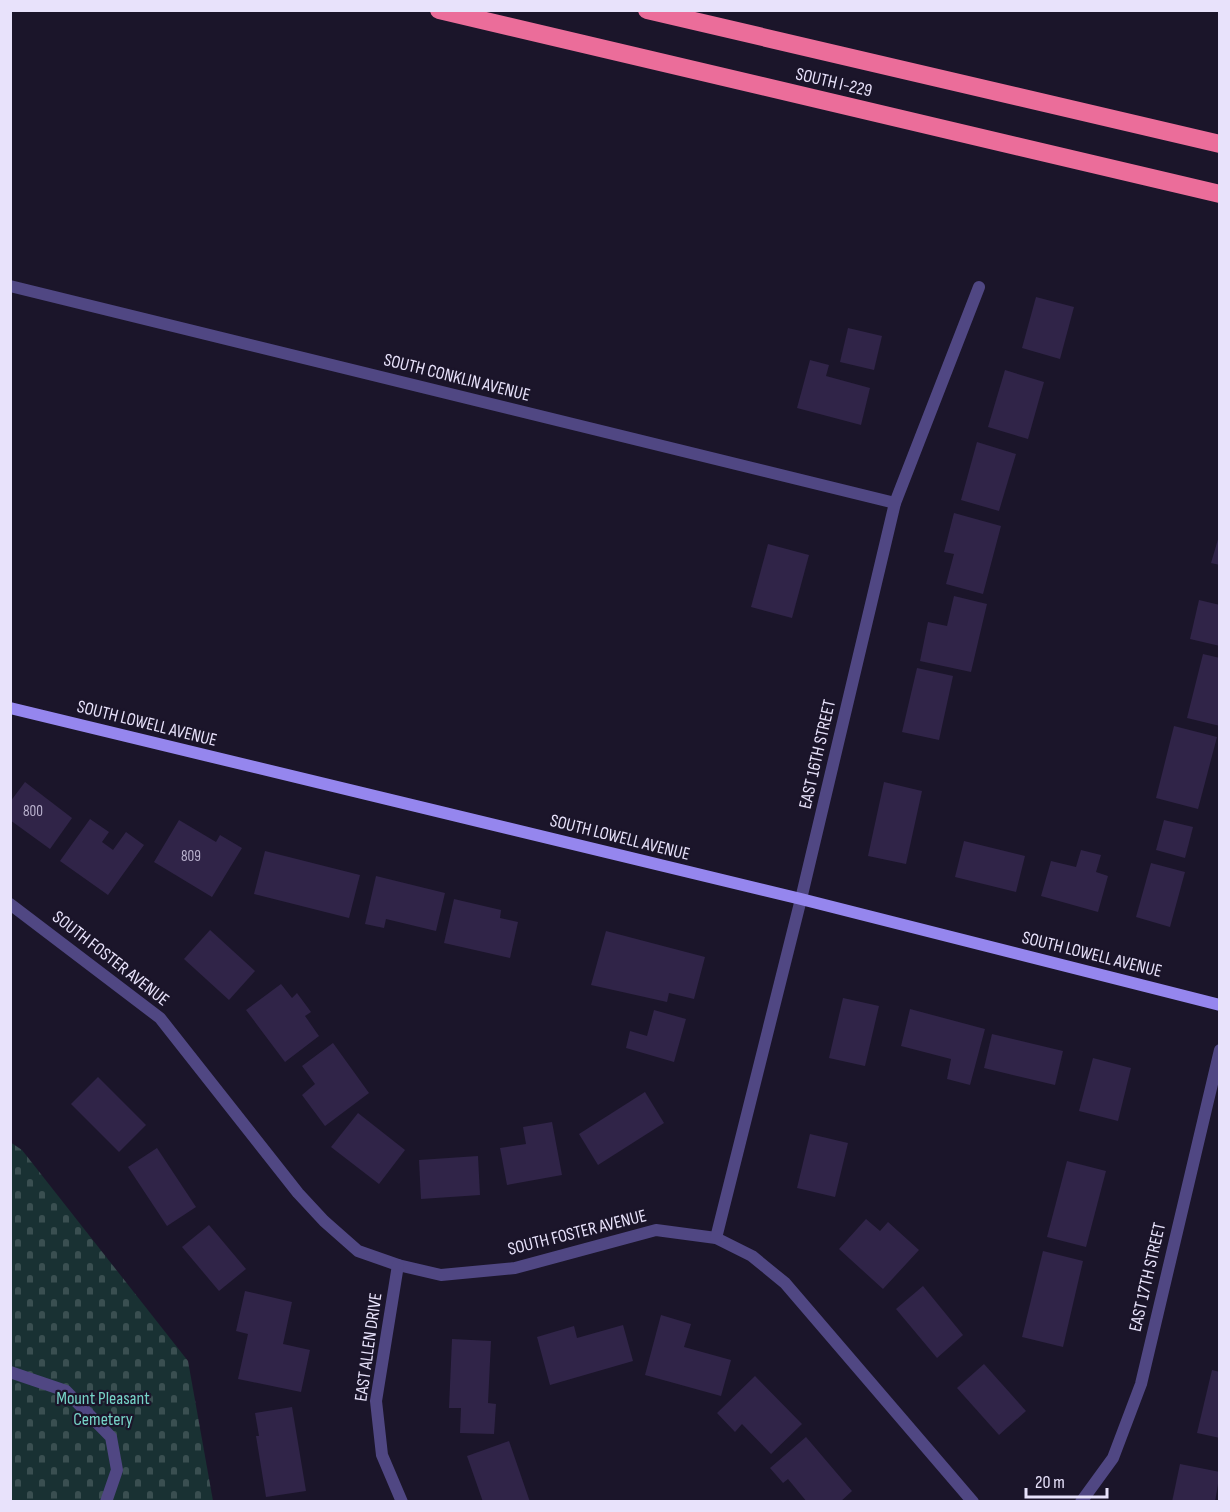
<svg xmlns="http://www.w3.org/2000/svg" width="1230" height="1512" viewBox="0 0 1230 1512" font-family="'Sofia Sans Condensed',sans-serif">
<defs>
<pattern id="cemetery-stones" width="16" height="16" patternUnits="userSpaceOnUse" patternTransform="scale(1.5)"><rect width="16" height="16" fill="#193133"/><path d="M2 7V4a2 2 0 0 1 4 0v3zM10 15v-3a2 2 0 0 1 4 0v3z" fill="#3a4f51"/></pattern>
</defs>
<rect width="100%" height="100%" fill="#1b152a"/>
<polygon fill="url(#cemetery-stones)" points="10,1142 22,1150 188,1361 213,1501 11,1501"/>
<g fill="#302448">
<polygon points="1036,297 1074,307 1060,359 1022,348"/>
<polygon points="848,328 882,336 874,370 840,362"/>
<polygon points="810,360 829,365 826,376 870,388 861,425 797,408"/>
<polygon points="1005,370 1044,382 1028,439 988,427"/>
<polygon points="977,442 1016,454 999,511 961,500"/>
<polygon points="954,513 1001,526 983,594 946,584 954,554 944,552"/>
<polygon points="1219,536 1220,536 1220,565 1211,563"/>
<polygon points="768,544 809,555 792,618 751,607"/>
<polygon points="954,596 987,604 971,672 920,661 928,622 947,626"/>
<polygon points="1199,600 1220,605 1220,646 1190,639"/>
<polygon points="1203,654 1220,658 1220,726 1187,718"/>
<polygon points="917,668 953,676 939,740 902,732"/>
<polygon points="1174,726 1217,737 1198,809 1156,798"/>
<polygon points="25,782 72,818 50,849 10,820 10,802"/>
<polygon points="884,782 922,791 906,864 868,856"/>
<polygon points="90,819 109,832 102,842 113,850 126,832 144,845 108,895 60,861"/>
<polygon points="179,820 216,842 220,835 242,848 212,897 154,862"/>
<polygon points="1164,820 1193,827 1185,858 1156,850"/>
<polygon points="964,841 1025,856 1016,892 955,877"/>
<polygon points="1081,850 1101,855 1096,872 1108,876 1098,912 1041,896 1051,861 1076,867"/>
<polygon points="265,851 360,875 349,918 254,894"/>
<polygon points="1151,863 1185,872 1170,927 1136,917"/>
<polygon points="376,876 445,893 436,931 386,919 384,928 365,924"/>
<polygon points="454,899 501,910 500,918 518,922 510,958 444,943"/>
<polygon points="210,930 255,971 229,1000 184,959"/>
<polygon points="606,931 705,957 694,999 669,993 667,1002 591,985"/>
<polygon points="281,984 292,998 297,993 311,1012 305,1016 319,1036 285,1062 246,1010"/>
<polygon points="843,998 879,1006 865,1066 829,1058"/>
<polygon points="910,1009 985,1029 970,1085 947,1079 951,1059 901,1046"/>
<polygon points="654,1010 686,1019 674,1062 626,1048 630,1031 647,1036"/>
<polygon points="992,1034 1063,1051 1055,1085 984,1068"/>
<polygon points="333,1043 369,1093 325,1126 302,1095 315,1084 302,1066"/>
<polygon points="1093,1058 1131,1068 1118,1121 1079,1111"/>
<polygon points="98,1077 146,1125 119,1152 71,1104"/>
<polygon points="645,1092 664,1123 598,1165 579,1134"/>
<polygon points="358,1113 405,1150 379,1184 331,1147"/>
<polygon points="552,1122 562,1175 507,1185 500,1148 526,1144 523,1127"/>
<polygon points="810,1134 848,1143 835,1197 797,1188"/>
<polygon points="157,1148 196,1207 167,1226 128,1167"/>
<polygon points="478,1156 480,1195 421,1199 419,1160"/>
<polygon points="1067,1161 1106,1171 1086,1247 1047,1237"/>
<polygon points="866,1219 880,1231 888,1222 919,1250 883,1289 839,1249"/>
<polygon points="209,1225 246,1269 219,1291 182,1247"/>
<polygon points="1043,1251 1083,1261 1063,1347 1022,1337"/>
<polygon points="923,1286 963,1335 937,1358 896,1309"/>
<polygon points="245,1291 292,1302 283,1344 310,1350 301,1392 238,1379 248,1334 236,1331"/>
<polygon points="661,1315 691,1324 684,1347 731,1360 721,1396 645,1375"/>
<polygon points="623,1325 633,1361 550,1385 537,1337 574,1326 577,1338"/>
<polygon points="452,1339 491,1341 488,1403 496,1404 494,1434 460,1433 461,1408 449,1408"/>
<polygon points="984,1364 1026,1411 999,1435 957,1388"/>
<polygon points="1212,1370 1220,1372 1220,1438 1197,1433"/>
<polygon points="755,1376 802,1424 771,1454 742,1424 735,1432 717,1413"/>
<polygon points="292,1407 306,1491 266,1497 256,1436 259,1436 255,1413"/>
<polygon points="806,1437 852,1491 840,1502 807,1502 788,1479 783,1483 770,1468"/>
<polygon points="509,1441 530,1502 483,1502 467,1456"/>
<polygon points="1180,1464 1220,1472 1215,1502 1172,1502"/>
</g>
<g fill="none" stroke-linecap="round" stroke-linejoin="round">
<polyline stroke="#504783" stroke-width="12" points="10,1372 66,1391 111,1437 117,1470 106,1502"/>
<g stroke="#504783" stroke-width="12">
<polyline points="10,286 895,503"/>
<polyline points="10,904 160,1018 298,1193 324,1221 358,1251 398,1265 441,1275 515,1268 656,1230 716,1238 752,1256 785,1283 973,1502"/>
<polyline points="716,1238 801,899 895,503 979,287"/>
<polyline points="398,1265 376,1401 382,1455 402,1502"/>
<polyline points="1081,1502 1113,1458 1141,1384 1220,1050"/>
</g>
<polyline stroke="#9586ee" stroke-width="12" points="10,708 801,899 1220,1005"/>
<g stroke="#eb6d9a" stroke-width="18">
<polyline points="439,10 1220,194"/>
<polyline points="647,10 1220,144"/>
</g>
</g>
<g text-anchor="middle" stroke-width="4.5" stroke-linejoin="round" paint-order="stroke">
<g font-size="15" fill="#bab2ce">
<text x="33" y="816">800</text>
<text x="191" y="861">809</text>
</g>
<g font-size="18" fill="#e8e2fb" stroke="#1b152a">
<text transform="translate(834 82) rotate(13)" y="6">SOUTH I-229</text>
<text transform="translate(457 377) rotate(14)" y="6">SOUTH CONKLIN AVENUE</text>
<text transform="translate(147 723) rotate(14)" y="6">SOUTH LOWELL AVENUE</text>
<text transform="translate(817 754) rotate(-77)" y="6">EAST 16TH STREET</text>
<text transform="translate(620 837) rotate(14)" y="6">SOUTH LOWELL AVENUE</text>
<text transform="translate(1092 954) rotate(14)" y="6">SOUTH LOWELL AVENUE</text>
<text transform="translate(111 958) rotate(38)" y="6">SOUTH FOSTER AVENUE</text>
<text transform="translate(577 1232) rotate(-14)" y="6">SOUTH FOSTER AVENUE</text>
<text transform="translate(1147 1277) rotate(-77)" y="6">EAST 17TH STREET</text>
<text transform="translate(368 1347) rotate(-82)" y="6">EAST ALLEN DRIVE</text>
</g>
<g font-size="18" fill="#76d3c7" stroke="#1b152a">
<text x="103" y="1404">Mount Pleasant<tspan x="103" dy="21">Cemetery</tspan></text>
</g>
</g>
<rect width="1230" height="1512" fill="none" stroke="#e8e2fb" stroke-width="24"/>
<path d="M1026 1488v9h81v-9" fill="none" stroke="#e8e2fb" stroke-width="3"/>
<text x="1035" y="1488" font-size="18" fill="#e8e2fb" stroke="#1b152a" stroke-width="4.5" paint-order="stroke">20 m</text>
</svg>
